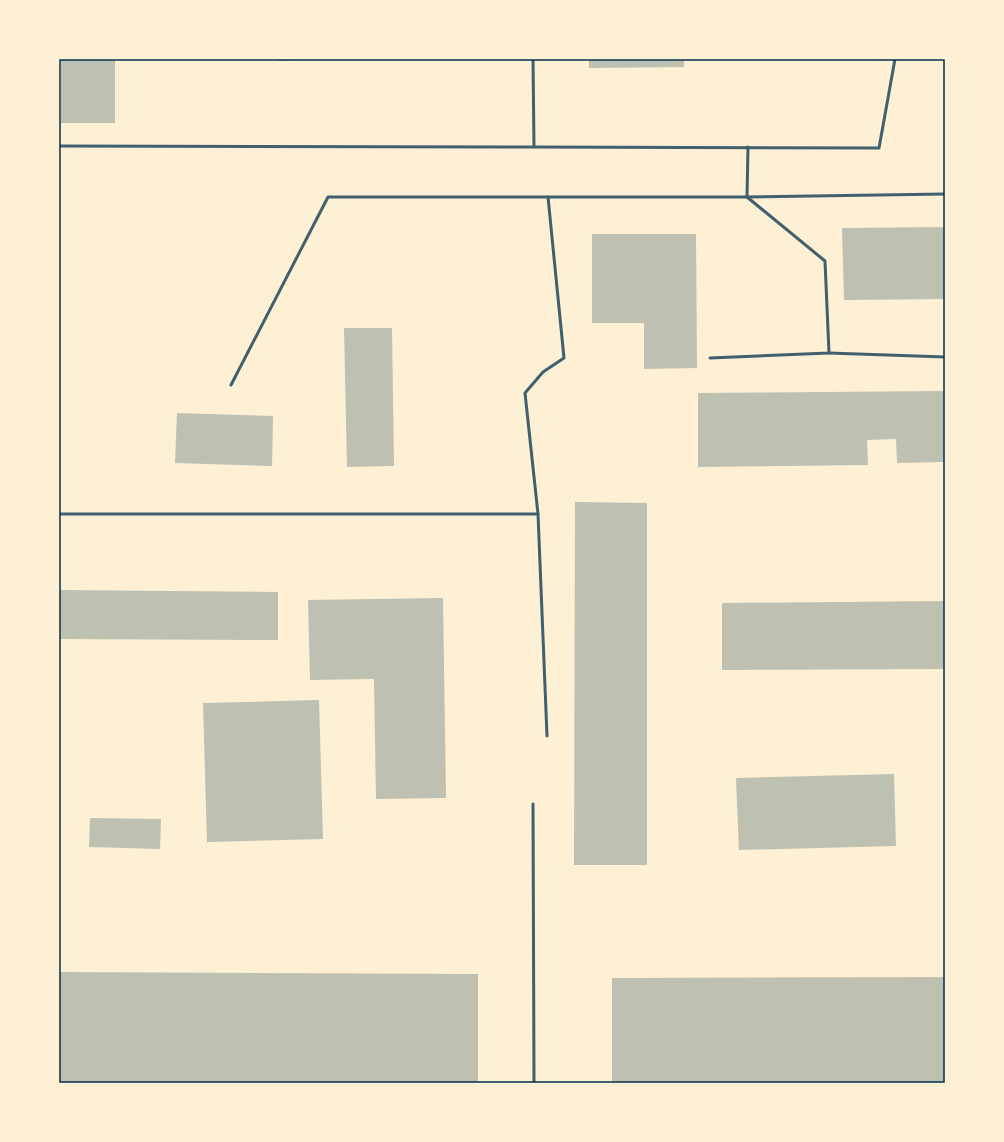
<svg xmlns="http://www.w3.org/2000/svg" width="1004" height="1142" viewBox="0 0 1004 1142" font-family="'Exo 2',sans-serif">
<rect width="100%" height="100%" fill="#fdf0d5"/>
<g fill="#bec0b2">
<rect x="61" y="59" width="54" height="64"/>
<polygon points="276,59 310,59 310,60 276,61"/>
<polygon points="589,59 684,59 684,67 589,68"/>
<polygon points="945,227 945,299 844,300 842,228"/>
<polygon points="592,234 696,234 697,368 644,369 644,323 592,323"/>
<polygon points="344,328 392,328 394,466 347,467"/>
<polygon points="945,391 945,462 897,463 896,439 867,440 868,465 698,467 698,393"/>
<polygon points="177,413 273,416 272,466 175,463"/>
<polygon points="575,502 647,503 647,865 574,865"/>
<polygon points="59,590 278,592 278,640 59,639"/>
<polygon points="443,598 446,798 376,799 374,679 310,680 308,600"/>
<polygon points="945,601 945,669 722,670 722,603"/>
<polygon points="319,700 323,839 207,842 203,703"/>
<polygon points="894,774 896,846 739,850 736,778"/>
<polygon points="90,818 161,819 160,849 89,847"/>
<polygon points="59,972 478,974 478,1083 59,1083"/>
<polygon points="945,977 945,1083 612,1083 612,978"/>
</g>
<g fill="none" stroke-linecap="round" stroke-linejoin="round">
<g stroke="#3f606c" stroke-width="3">
<polyline points="59,146 534,147 533,59"/>
<polyline points="534,147 879,148 895,59"/>
<polyline points="748,147 747,197 945,194"/>
<polyline points="829,353 945,357"/>
<polyline points="231,385 328,197 747,197 825,261 829,353 710,358"/>
<polyline points="59,514 538,514"/>
<polyline points="547,736 538,514 525,393 543,372 564,358 548,197"/>
<polyline points="533,804 534,1083"/>
</g>
</g>
<rect width="1004" height="1142" fill="none" stroke="#fdf0d5" stroke-width="120"/>
<rect x="60" y="60" width="884" height="1022" fill="none" stroke="#003049" stroke-width="1.5"/>
</svg>
